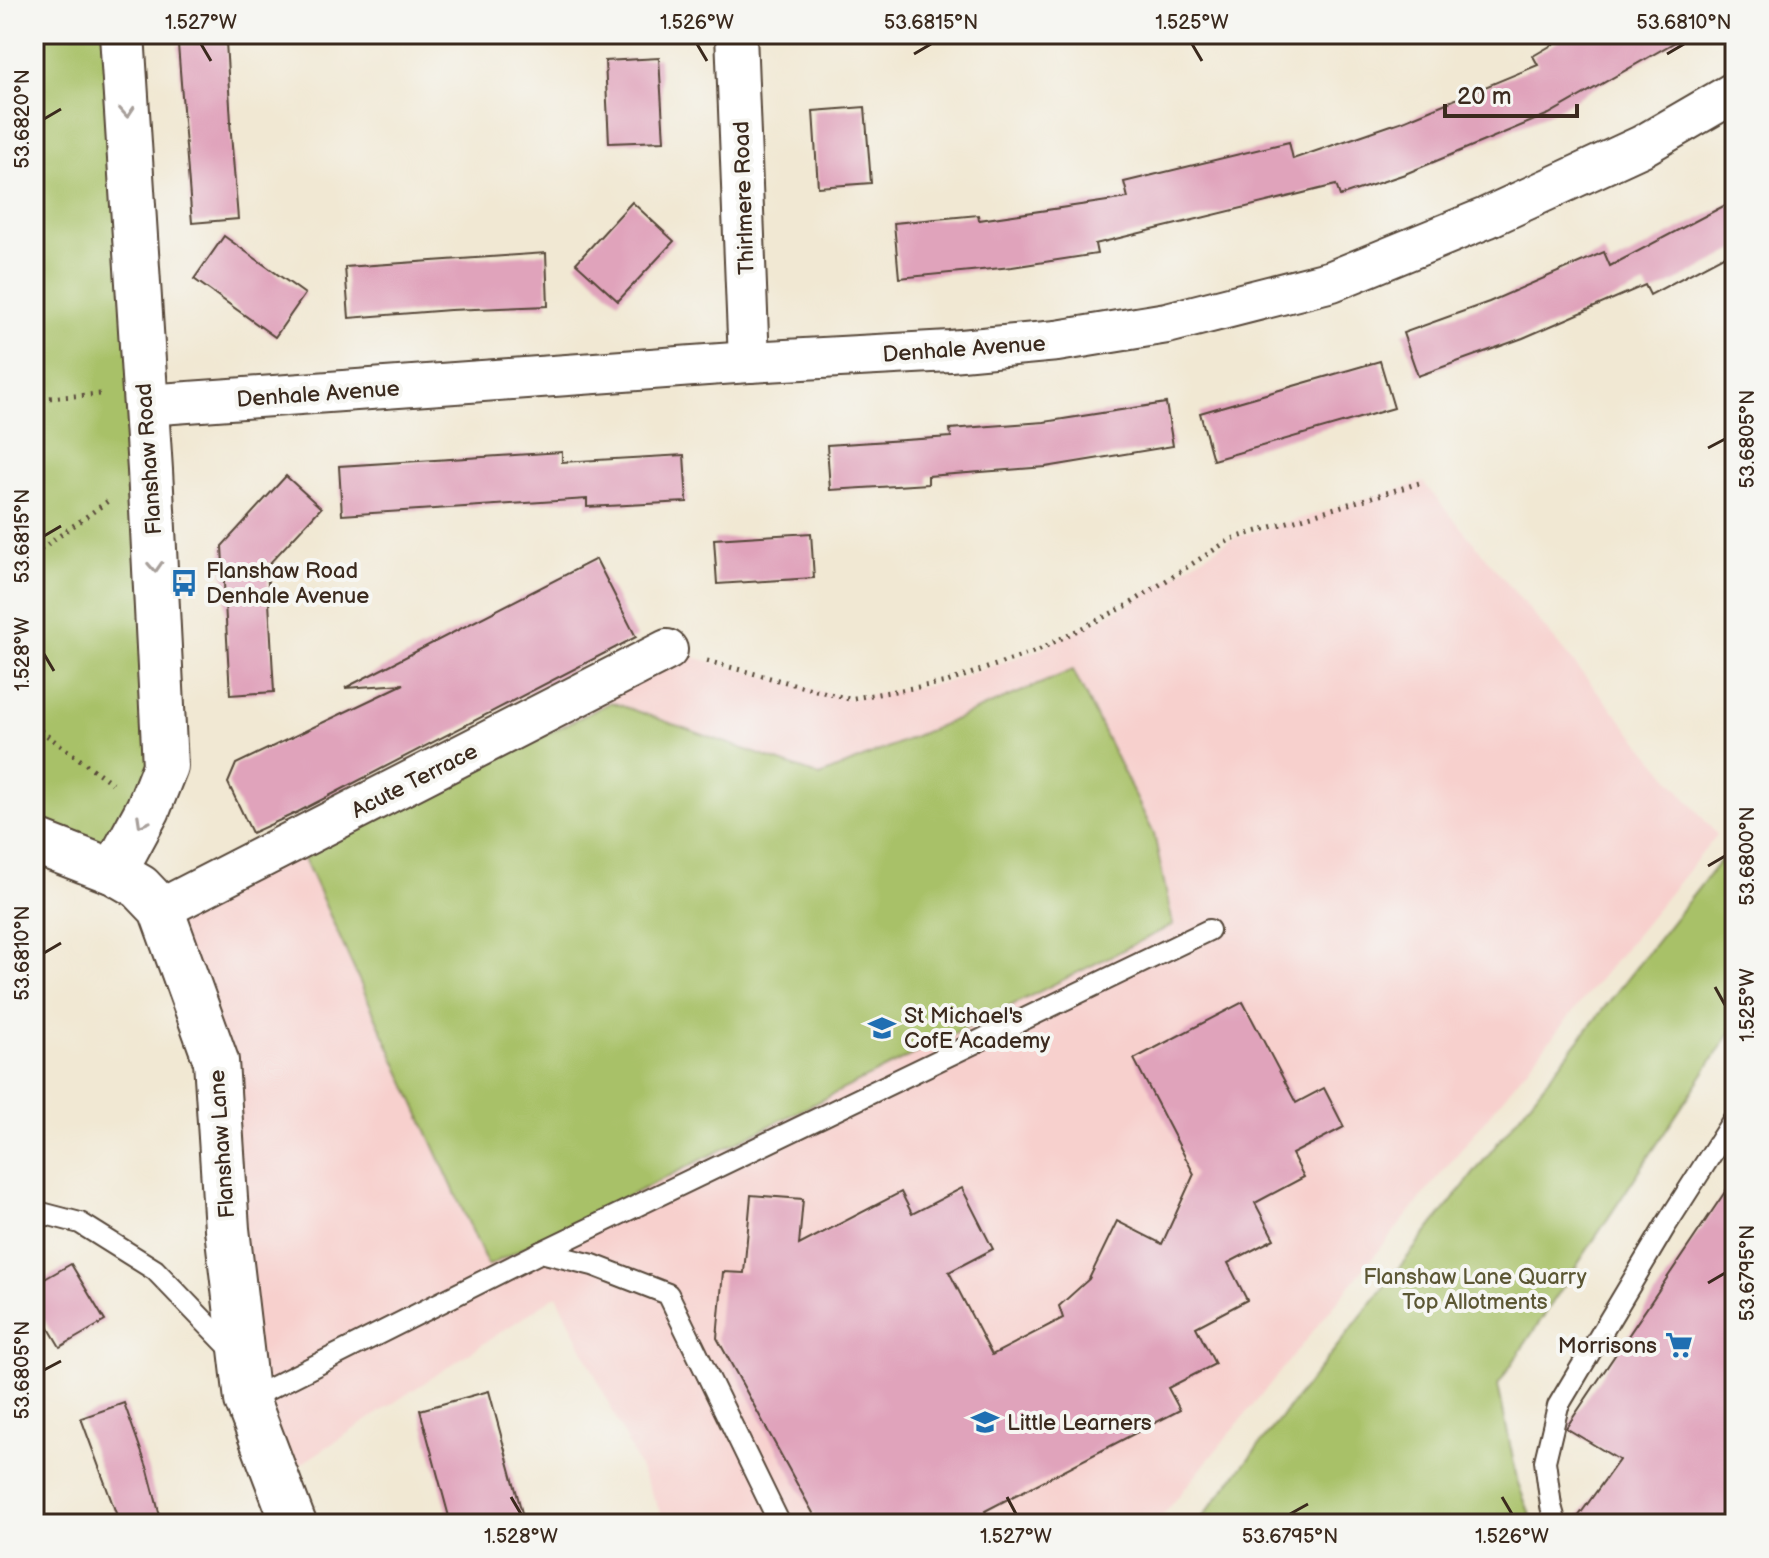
<svg xmlns="http://www.w3.org/2000/svg" width="1769" height="1558" viewBox="0 0 1769 1558" font-family="'Balsamiq Sans',sans-serif">
<rect width="100%" height="100%" fill="#f6f6f2"/>
<filter id="ink" filterUnits="userSpaceOnUse"><feTurbulence type="fractalNoise" baseFrequency=".0125" numOctaves="2"/><feDisplacementMap in="SourceGraphic" scale="16" xChannelSelector="R" yChannelSelector="G"/><feConvolveMatrix kernelMatrix="1 2 1 2 8 2 1 2 1" color-interpolation-filters="sRGB"/></filter>
<filter id="wash" filterUnits="userSpaceOnUse"><feTurbulence type="fractalNoise" baseFrequency=".006" numOctaves="4" result="noise"/><feDisplacementMap in="SourceGraphic" scale="32" xChannelSelector="R" yChannelSelector="G"/><feGaussianBlur stdDeviation="1.8" result="paint"/><feColorMatrix in="noise" values="0 0 0 0 0 0 0 0 0 0 0 0 0 0 0 0 0 1.4 0 .05"/><feComposite in="paint" operator="in"/></filter>
<g filter="url(#wash)">
<rect width="100%" height="100%" fill="#f1e8d3"/>
<polygon fill="#f7d0cd" points="1423,482 1717,835 1156,1524 666,1524 557,1295 277,1480 216,1061 161,909 667,650 849,699 947,682 1036,651 1128,605 1231,539"/>
<g fill="#a8c167" stroke="#727642" stroke-width="2">
<polygon points="34,34 122,34 165,766 114,872 34,841"/>
<polygon points="1073,670 1154,834 1173,925 488,1266 303,856 611,702 820,776"/>
<polygon points="1735,842 1735,1026 1498,1385 1518,1484 1534,1524 1197,1524"/>
</g>
<g id="blocks">
<g fill="#e0a3bb">
<polygon points="1571,34 1689,34 1549,114 1405,174 1340,196 1336,185 1095,244 1097,254 1012,267 899,278 894,223 978,215 979,220 1128,198 1124,182 1289,142 1293,159 1403,121 1538,65 1533,56"/>
<polygon points="226,42 231,122 230,122 238,219 192,223 178,45"/>
<polygon points="659,58 664,141 609,143 605,61"/>
<polygon points="865,107 871,183 818,187 813,111"/>
<polygon points="1735,200 1735,250 1650,295 1645,285 1523,338 1418,376 1403,333 1489,302 1604,252 1610,266"/>
<polygon points="632,202 674,241 618,301 576,263"/>
<polygon points="224,236 305,294 275,337 194,279"/>
<polygon points="546,253 548,306 450,310 349,318 345,267"/>
<polygon points="1380,361 1394,408 1213,460 1200,413"/>
<polygon points="1166,403 1173,446 1046,467 928,476 928,484 830,490 827,445 951,437 950,429 1044,422"/>
<polygon points="562,452 562,462 684,455 687,502 587,507 587,499 342,515 339,466"/>
<polygon points="286,476 321,508 267,566 274,692 230,695 222,546"/>
<polygon points="811,533 814,578 717,584 714,539"/>
<polygon points="596,559 636,637 298,812 252,833 228,783 236,764 404,684 345,688"/>
<polygon points="1243,1002 1296,1103 1324,1088 1344,1127 1292,1154 1304,1177 1255,1203 1274,1239 1228,1263 1247,1300 1196,1327 1215,1364 1168,1388 1180,1410 985,1511 992,1524 819,1524 717,1338 723,1272 744,1273 751,1195 803,1199 799,1245 901,1192 912,1214 962,1188 993,1249 949,1272 992,1355 1063,1318 1059,1306 1089,1279 1117,1221 1162,1244 1194,1174 1134,1059"/>
<polygon points="1735,1177 1735,1524 1573,1524 1619,1460 1566,1428"/>
<polygon points="71,1264 105,1321 60,1347 34,1303 34,1285"/>
<polygon points="489,1391 525,1524 451,1524 420,1410"/>
<polygon points="124,1403 148,1470 162,1524 120,1524 81,1418"/>
</g>
</g>
</g>
<g filter="url(#ink)">
<use href="#blocks" fill-opacity="0" stroke="#564639" stroke-width="2"/>
<g fill="none" stroke-linecap="round" stroke-linejoin="round">
<g stroke="#564639" stroke-width="24">
<g id="service">
<polyline points="34,1211 80,1223 155,1270 234,1352"/>
<polyline points="541,1252 1209,930"/>
<polyline points="247,1400 541,1252 593,1265 668,1294 780,1524"/>
<polyline points="1556,1524 1551,1506 1545,1461 1558,1406 1666,1225 1735,1117"/>
</g>
</g>
<g stroke="#564639" stroke-width="44">
<g id="minor">
<polyline points="736,34 749,362"/>
<polyline points="146,405 749,362 950,351 1057,341 1167,323 1332,281 1486,218 1642,146 1735,92"/>
<polyline points="161,909 667,650"/>
</g>
</g>
<g stroke="#564639" stroke-width="48">
<g id="tertiary">
<polyline points="34,841 114,872 140,887 161,909 216,1061 227,1229 247,1400 294,1524"/>
<polyline points="114,872 148,809 165,766 150,470 122,34"/>
</g>
</g>
<g stroke="#564639" stroke-width="5" stroke-dasharray="2 6" stroke-linecap="butt">
<polyline points="34,399 101,394"/>
<polyline points="34,554 108,501"/>
<polyline points="707,661 849,699 947,682 1036,651 1128,605 1231,539 1423,482"/>
<polyline points="34,726 112,783"/>
</g>
<use href="#service" stroke="#fff" stroke-width="20"/>
<use href="#minor" stroke="#fff" stroke-width="40"/>
<use href="#tertiary" stroke="#fff" stroke-width="44"/>
</g>
<defs><path id="oneway-chevron" d="M-2-3.5L2.5 0L-2 3.5" fill="none" stroke-width="1.6" stroke-linecap="round" stroke-linejoin="round" transform="scale(2)"/></defs>
<g stroke="#a79f9a">
<use href="#oneway-chevron" transform="translate(127 112) rotate(86)"/>
<use href="#oneway-chevron" transform="translate(155 567) rotate(87)"/>
<use href="#oneway-chevron" transform="translate(142 822) rotate(119)"/>
</g>
</g>
<path fill="none" stroke="#3b2a1e" stroke-width="3" d="M 201,44 L 211,61M 697,44 L 707,61M 1192,44 L 1202,61M 914,54 L 931,44M 1667,54 L 1684,44M 44,119 L 61,109M 1708,448 L 1725,439M 44,536 L 61,526M 44,654 L 54,671M 1708,866 L 1725,856M 44,953 L 61,943M 1715,987 L 1725,1005M 1708,1283 L 1725,1273M 44,1370 L 61,1361M 511,1497 L 521,1514M 1007,1497 L 1016,1514M 1502,1497 L 1512,1514M 1290,1514 L 1308,1504"/>
<defs>
<g id="bus-bare" transform="scale(2.16)"><path d="M-5-6H5V4H4V6H2V4H-2V6H-4V4H-5ZM-3.5-4V0h7V-4ZM-3.5 1.2v1.5H-2V1.2ZM2 1.2v1.5H3.5V1.2Z" fill="#1f6fb2" stroke="#f6f6f2" stroke-width="2.5" paint-order="stroke"/></g>
<g id="school-bare" transform="scale(2.16)"><path d="M0-5L7-2L0 1L-7-2ZM-4 1L0 2.5L4 1V4Q0 6-4 4Z" fill="#1f6fb2" stroke="#f6f6f2" stroke-width="2.5" paint-order="stroke"/></g>
<g id="supermarket-bare" transform="scale(2.16)"><path d="M-6-5.5h2.5l.6 2H6L4.5 2H-2.5L-4.4-4H-6ZM-1.5 3.2a1.3 1.3 0 1 0 .1 0ZM3 3.2a1.3 1.3 0 1 0 .1 0Z" fill="#1f6fb2" stroke="#f6f6f2" stroke-width="2.5" paint-order="stroke"/></g>
</defs>
<g fill-rule="evenodd">
<use href="#bus-bare" x="184" y="583"/>
<use href="#school-bare" x="882" y="1028"/>
<use href="#supermarket-bare" x="1679" y="1345"/>
<use href="#school-bare" x="985" y="1422"/>
</g>
<g text-anchor="middle" stroke-width="8" stroke-linejoin="round" paint-order="stroke">
<g font-size="22" fill="#3b2a1e" stroke="#f6f6f2">
<text transform="translate(743 198) rotate(-92)" y="8">Thirlmere Road</text>
<text transform="translate(964 348) rotate(-4)" y="8">Denhale Avenue</text>
<text transform="translate(318 393) rotate(-4)" y="8">Denhale Avenue</text>
<text transform="translate(148 459) rotate(-94)" y="8">Flanshaw Road</text>
<text transform="translate(414 780) rotate(-27)" y="8">Acute Terrace</text>
<text transform="translate(221 1144) rotate(-94)" y="8">Flanshaw Lane</text>
</g>
<g font-size="22" fill="#3b2a1e" stroke="#f6f6f2" text-anchor="start">
<text x="206" y="578">Flanshaw Road<tspan x="206" dy="25">Denhale Avenue</tspan></text>
<text x="904" y="1023">St Michael's<tspan x="904" dy="25">CofE Academy</tspan></text>
<text x="1657" y="1353" text-anchor="end">Morrisons</text>
<text x="1007" y="1430">Little Learners</text>
</g>
<g font-size="22" fill="#5c5734" stroke="#f6f6f2">
<text x="1475" y="1284">Flanshaw Lane Quarry<tspan x="1475" dy="25">Top Allotments</tspan></text>
</g>
</g>
<rect width="1769" height="1558" fill="none" stroke="#f6f6f2" stroke-width="88"/>
<path d="M1445 104v12h132v-12" fill="none" stroke="#3b2a1e" stroke-width="4"/>
<text x="1457" y="104" font-size="24" fill="#3b2a1e" stroke="#f6f6f2" stroke-width="6" paint-order="stroke">20 m</text>
<rect x="44" y="44" width="1681" height="1470" fill="none" stroke="#3b2a1e" stroke-width="3"/>
<g font-size="20" text-anchor="middle" fill="#3b2a1e">
<text x="201" y="29">1.527°W</text>
<text x="697" y="29">1.526°W</text>
<text x="931" y="29">53.6815°N</text>
<text x="1192" y="29">1.525°W</text>
<text x="1684" y="29">53.6810°N</text>
<text transform="translate(22 119) rotate(-90)" y="7">53.6820°N</text>
<text transform="translate(1747 439) rotate(-90)" y="7">53.6805°N</text>
<text transform="translate(22 536) rotate(-90)" y="7">53.6815°N</text>
<text transform="translate(22 654) rotate(-90)" y="7">1.528°W</text>
<text transform="translate(1747 856) rotate(-90)" y="7">53.6800°N</text>
<text transform="translate(22 953) rotate(-90)" y="7">53.6810°N</text>
<text transform="translate(1747 1005) rotate(-90)" y="7">1.525°W</text>
<text transform="translate(1747 1273) rotate(-90)" y="7">53.6795°N</text>
<text transform="translate(22 1370) rotate(-90)" y="7">53.6805°N</text>
<text x="521" y="1543">1.528°W</text>
<text x="1016" y="1543">1.527°W</text>
<text x="1290" y="1543">53.6795°N</text>
<text x="1512" y="1543">1.526°W</text>
</g>
</svg>
